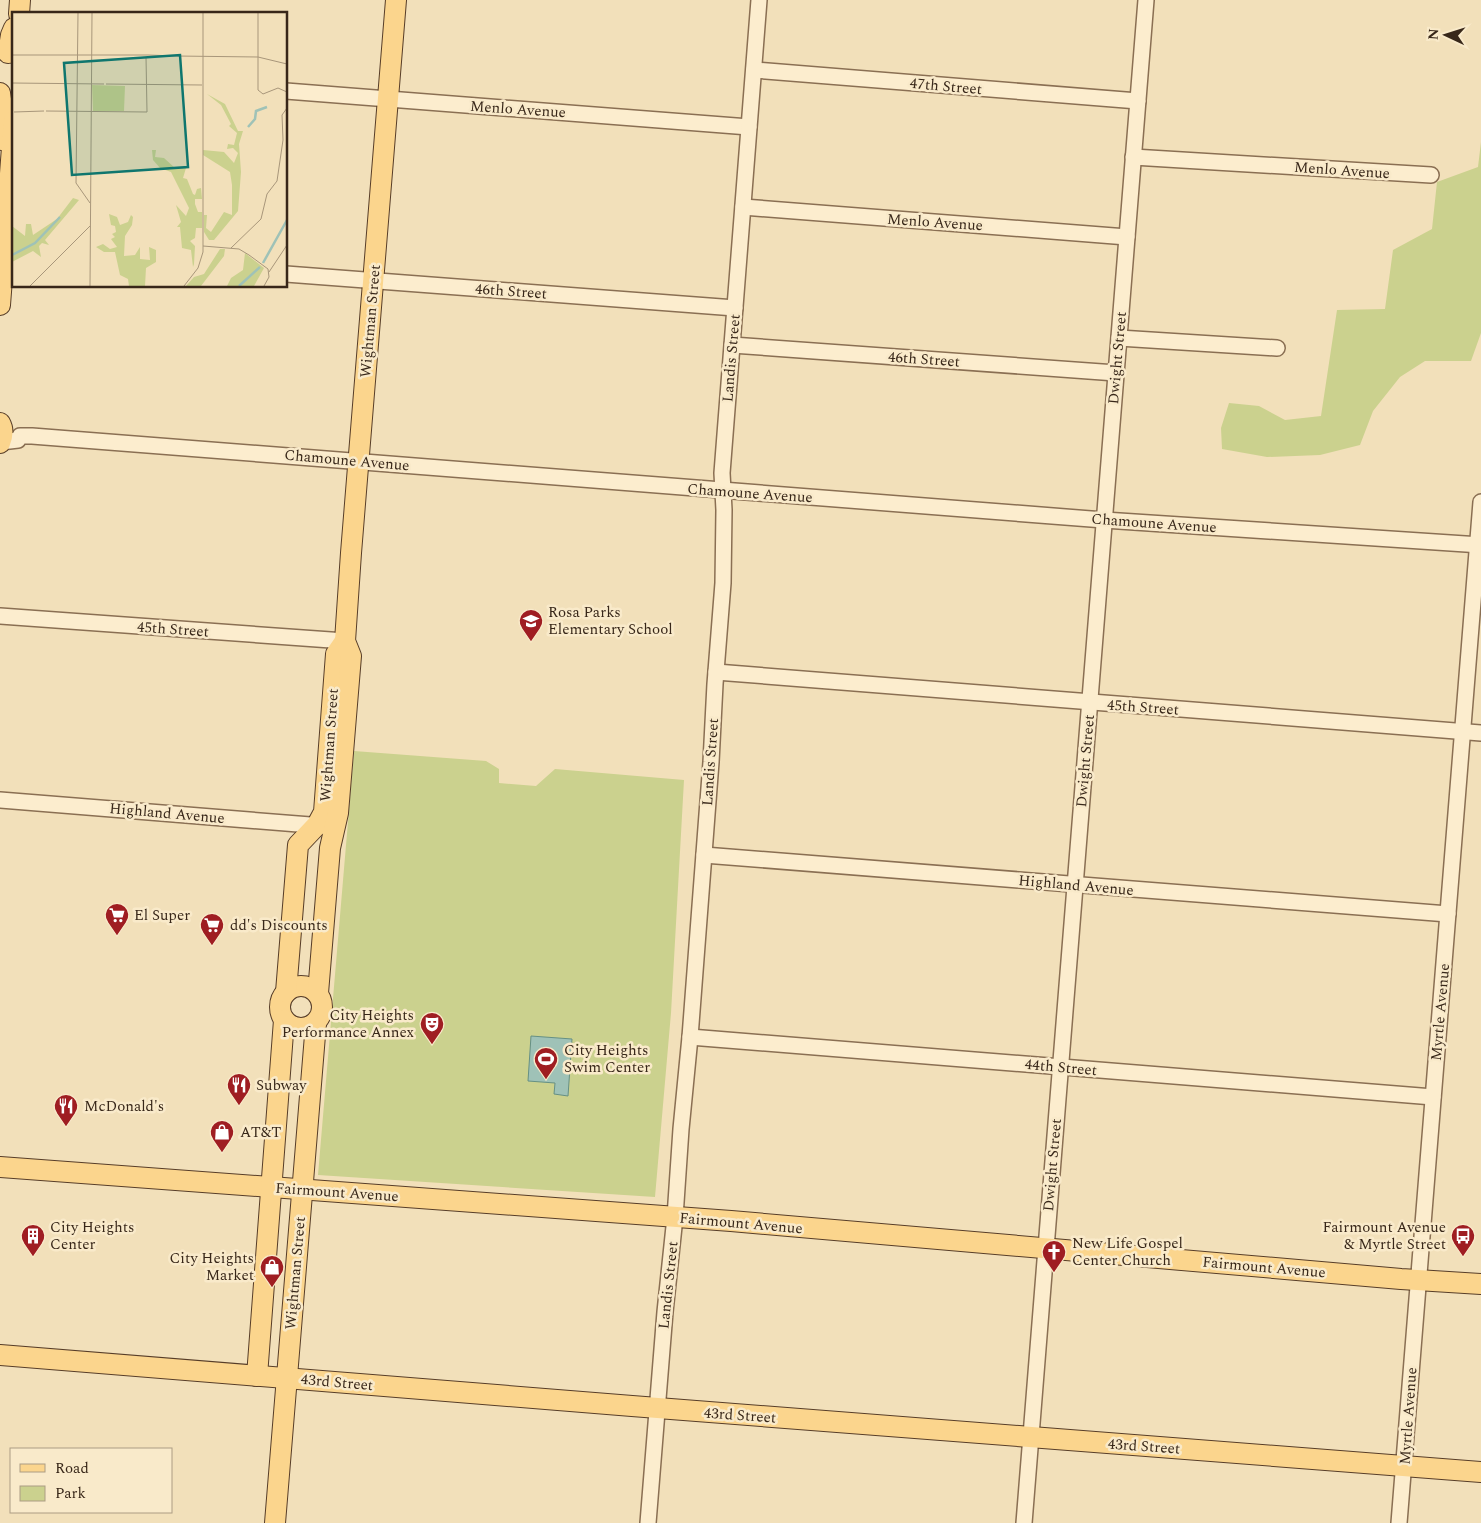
<svg xmlns="http://www.w3.org/2000/svg" width="1481" height="1523" viewBox="0 0 1481 1523" font-family="Spectral,serif">
<rect width="100%" height="100%" fill="#f2e0ba"/>
<g fill="#cbd18e">
<polygon points="1481,142 1481,333 1471,361 1425,361 1400,377 1373,411 1360,445 1320,455 1267,457 1222,449 1221,428 1229,403 1259,406 1285,420 1321,416 1337,310 1385,309 1393,250 1432,229 1437,182 1478,167"/>
<polygon points="354,751 486,761 499,769 499,783 536,786 555,769 684,780 671,1013 655,1197 318,1175"/>
</g>
<polygon fill="#9fc2b7" stroke="#669084" points="531,1036 572,1039 568,1096 554,1094 555,1083 528,1081"/>
<g fill="none" stroke-linecap="round" stroke-linejoin="round">
<g stroke="#8a6f53" stroke-width="18">
<g id="minor">
<polyline points="754,70 1138,101"/>
<polyline points="286,91 749,127"/>
<polyline points="1133,157 1431,175"/>
<polyline points="743,207 1127,237"/>
<polyline points="286,274 735,308"/>
<polyline points="1119,338 1277,348"/>
<polyline points="732,345 1116,373"/>
<polyline points="1,442 18,440 20,436 32,436 1104,520 1481,545"/>
<polyline points="0,616 345,641"/>
<polyline points="716,672 1481,733"/>
<polyline points="0,800 323,826"/>
<polyline points="704,855 1448,914"/>
<polyline points="690,1037 1433,1097"/>
<polyline points="648,1523 665,1312 675,1217 681,1129 690,1037 711,762 715,684 723,583 724,510 722,473 759,0"/>
<polyline points="1024,1523 1146,0"/>
<polyline points="1399,1523 1481,502"/>
</g>
</g>
<g stroke="#573d28" stroke-width="22">
<g id="major">
<polyline points="19,14 20,0"/>
<polyline points="8,53 11,35 14,28"/>
<polyline points="0,93 2,106 2,140"/>
<polyline points="0,305 14,121"/>
<path d="M 0,423 C 4,430 3,436 0,443"/>
<circle cx="301" cy="1007" r="21"/>
<polyline points="286,992 298,845 317,825 324,812 336,654 345,641"/>
<polyline points="318,993 330,848 338,813 351,656 345,641 351,553 396,0"/>
<polyline points="0,1167 731,1221 1401,1279 1481,1284"/>
<polyline points="0,1355 632,1406 1481,1472"/>
<polyline points="257,1376 284,1020"/>
<polyline points="275,1523 316,1023"/>
</g>
</g>
<use href="#minor" stroke="#fcedce" stroke-width="15"/>
<use href="#major" stroke="#fbd58d" stroke-width="20"/>
</g>
<defs>
<g id="school-pin" transform="scale(1.25)"><path d="M0 17L-7.5 6A9.5 9.5 0 1 1 7.5 6Z" fill="#9f1d22" stroke="#f9eaca"/><path d="M0-5L7-2L0 1L-7-2ZM-4 1L0 2.5L4 1V4Q0 6-4 4Z" fill="#fff"/></g>
<g id="supermarket-pin" transform="scale(1.25)"><path d="M0 17L-7.5 6A9.5 9.5 0 1 1 7.5 6Z" fill="#9f1d22" stroke="#f9eaca"/><path d="M-6-5.5h2.5l.6 2H6L4.5 2H-2.5L-4.4-4H-6ZM-1.5 3.2a1.3 1.3 0 1 0 .1 0ZM3 3.2a1.3 1.3 0 1 0 .1 0Z" fill="#fff"/></g>
<g id="theatre-pin" transform="scale(1.25)"><path d="M0 17L-7.5 6A9.5 9.5 0 1 1 7.5 6Z" fill="#9f1d22" stroke="#f9eaca"/><path d="M-5-5.5Q0-4 5-5.5V0Q5 5 0 6Q-5 5-5 0ZM-3.3-2.5H-1v1.5H-3.3ZM1-2.5H3.3v1.5H1ZM-2.8 1Q0 5.5 2.8 1Z" fill="#fff"/></g>
<g id="stadium-pin" transform="scale(1.25)"><path d="M0 17L-7.5 6A9.5 9.5 0 1 1 7.5 6Z" fill="#9f1d22" stroke="#f9eaca"/><path d="M0-5a6.5 5 0 1 0 0 10a6.5 5 0 1 0 0-10ZM-3.5-1.8h7v3.6h-7Z" fill="#fff"/></g>
<g id="restaurant-pin" transform="scale(1.25)"><path d="M0 17L-7.5 6A9.5 9.5 0 1 1 7.5 6Z" fill="#9f1d22" stroke="#f9eaca"/><path d="M-5-6h1v4h1v-4h1v4h1v-4h1v5L-1.5 .5V6h-2V.5L-5-1ZM5-6V6H3V1.5H1.5Q1.5-4 5-6Z" fill="#fff"/></g>
<g id="shop-pin" transform="scale(1.25)"><path d="M0 17L-7.5 6A9.5 9.5 0 1 1 7.5 6Z" fill="#9f1d22" stroke="#f9eaca"/><path d="M-5-2.5h2.3a2.7 3.5 0 0 1 5.4 0H5L5.5 6h-11ZM-1.5-2.5h3a1.5 2.3 0 0 0-3 0Z" fill="#fff"/></g>
<g id="building-pin" transform="scale(1.25)"><path d="M0 17L-7.5 6A9.5 9.5 0 1 1 7.5 6Z" fill="#9f1d22" stroke="#f9eaca"/><path d="M-4-6H4V6H1V3H-1V6H-4ZM-2.5-4.3h1.7v1.8h-1.7ZM.8-4.3h1.7v1.8H.8ZM-2.5-1h1.7V.8h-1.7ZM.8-1h1.7V.8H.8Z" fill="#fff"/></g>
<g id="bus-pin" transform="scale(1.25)"><path d="M0 17L-7.5 6A9.5 9.5 0 1 1 7.5 6Z" fill="#9f1d22" stroke="#f9eaca"/><path d="M-5-6H5V4H4V6H2V4H-2V6H-4V4H-5ZM-3.5-4V0h7V-4ZM-3.5 1.2v1.5H-2V1.2ZM2 1.2v1.5H3.5V1.2Z" fill="#fff"/></g>
<g id="church-pin" transform="scale(1.25)"><path d="M0 17L-7.5 6A9.5 9.5 0 1 1 7.5 6Z" fill="#9f1d22" stroke="#f9eaca"/><path d="M-1.2-6h2.4v3.5h3.3v2.4h-3.3V6h-2.4V-.1h-3.3v-2.4h3.3Z" fill="#fff"/></g>
</defs>
<g fill-rule="evenodd">
<use href="#school-pin" x="531" y="621"/>
<use href="#supermarket-pin" x="117" y="915"/>
<use href="#supermarket-pin" x="212" y="925"/>
<use href="#theatre-pin" x="432" y="1024"/>
<use href="#stadium-pin" x="546" y="1059"/>
<use href="#restaurant-pin" x="239" y="1085"/>
<use href="#restaurant-pin" x="66" y="1106"/>
<use href="#shop-pin" x="222" y="1132"/>
<use href="#building-pin" x="33" y="1236"/>
<use href="#bus-pin" x="1463" y="1236"/>
<use href="#church-pin" x="1054" y="1252"/>
<use href="#shop-pin" x="272" y="1267"/>
</g>
<g text-anchor="middle" stroke-width="5" stroke-linejoin="round" paint-order="stroke">
<g font-size="15" fill="#382719" stroke="#f9eaca">
<text transform="translate(946 86) rotate(5)" y="5">47th Street</text>
<text transform="translate(518 109) rotate(4)" y="5">Menlo Avenue</text>
<text transform="translate(1342 170) rotate(4)" y="5">Menlo Avenue</text>
<text transform="translate(935 222) rotate(4)" y="5">Menlo Avenue</text>
<text transform="translate(511 291) rotate(4)" y="5">46th Street</text>
<text transform="translate(370 321) rotate(-85)" y="5">Wightman Street</text>
<text transform="translate(731 358) rotate(-85)" y="5">Landis Street</text>
<text transform="translate(1117 358) rotate(-85)" y="5">Dwight Street</text>
<text transform="translate(924 359) rotate(4)" y="5">46th Street</text>
<text transform="translate(347 460) rotate(5)" y="5">Chamoune Avenue</text>
<text transform="translate(750 493) rotate(4)" y="5">Chamoune Avenue</text>
<text transform="translate(1154 523) rotate(4)" y="5">Chamoune Avenue</text>
<text transform="translate(173 629) rotate(4)" y="5">45th Street</text>
<text transform="translate(1143 707) rotate(4)" y="5">45th Street</text>
<text transform="translate(329 745) rotate(-86)" y="5">Wightman Street</text>
<text transform="translate(1085 761) rotate(-85)" y="5">Dwight Street</text>
<text transform="translate(710 762) rotate(-86)" y="5">Landis Street</text>
<text transform="translate(167 813) rotate(5)" y="5">Highland Avenue</text>
<text transform="translate(1076 885) rotate(5)" y="5">Highland Avenue</text>
<text transform="translate(1440 1012) rotate(-85)" y="5">Myrtle Avenue</text>
<text transform="translate(1061 1067) rotate(5)" y="5">44th Street</text>
<text transform="translate(1052 1165) rotate(-85)" y="5">Dwight Street</text>
<text transform="translate(337 1192) rotate(4)" y="5">Fairmount Avenue</text>
<text transform="translate(741 1223) rotate(5)" y="5">Fairmount Avenue</text>
<text transform="translate(1264 1267) rotate(5)" y="5">Fairmount Avenue</text>
<text transform="translate(295 1273) rotate(-85)" y="5">Wightman Street</text>
<text transform="translate(668 1285) rotate(-84)" y="5">Landis Street</text>
<text transform="translate(337 1382) rotate(5)" y="5">43rd Street</text>
<text transform="translate(740 1415) rotate(4)" y="5">43rd Street</text>
<text transform="translate(1408 1416) rotate(-86)" y="5">Myrtle Avenue</text>
<text transform="translate(1144 1446) rotate(4)" y="5">43rd Street</text>
</g>
<g font-size="15" fill="#382719" stroke="#f9eaca" text-anchor="start">
<text x="548" y="617">Rosa Parks<tspan x="548" dy="17">Elementary School</tspan></text>
<text x="134" y="920">El Super</text>
<text x="230" y="930">dd's Discounts</text>
<text x="414" y="1020" text-anchor="end">City Heights<tspan x="414" dy="17">Performance Annex</tspan></text>
<text x="564" y="1055">City Heights<tspan x="564" dy="17">Swim Center</tspan></text>
<text x="256" y="1090">Subway</text>
<text x="84" y="1111">McDonald's</text>
<text x="240" y="1137">AT&amp;T</text>
<text x="50" y="1232">City Heights<tspan x="50" dy="17">Center</tspan></text>
<text x="1446" y="1232" text-anchor="end">Fairmount Avenue<tspan x="1446" dy="17">&amp; Myrtle Street</tspan></text>
<text x="1072" y="1248">New Life Gospel<tspan x="1072" dy="17">Center Church</tspan></text>
<text x="254" y="1263" text-anchor="end">City Heights<tspan x="254" dy="17">Market</tspan></text>
</g>
</g>
<g transform="translate(12 12)">
<rect width="275" height="275" fill="#f2e0ba"/>
<path d="M 80,73 L 113,74 L 112,99 L 81,99 ZM 195,82 L 213,92 L 226,119 L 231,119 L 227,132 L 229,160 L 226,199 L 202,228 L 197,228 L 192,220 L 192,203 L 195,203 L 194,216 L 199,220 L 212,200 L 220,203 L 220,173 L 218,160 L 191,143 L 191,138 L 212,140 L 222,151 L 226,141 L 221,136 L 215,137 L 216,132 L 222,133 L 225,121 L 217,114 L 219,112 L 209,93 ZM 140,138 L 144,138 L 143,145 L 152,146 L 163,156 L 174,156 L 171,166 L 175,167 L 181,182 L 183,183 L 185,177 L 189,176 L 190,187 L 183,187 L 183,192 L 186,200 L 190,200 L 190,216 L 184,216 L 183,226 L 178,229 L 183,234 L 182,252 L 181,255 L 179,238 L 170,236 L 168,215 L 165,215 L 169,210 L 164,193 L 174,204 L 177,196 L 159,160 L 148,156 L 141,148 ZM 61,186 L 67,188 L 33,228 L 37,233 L 30,231 L 27,234 L 29,245 L 21,239 L 0,250 L 0,214 L 13,224 L 14,212 L 19,212 L 21,223 L 45,207 ZM 97,202 L 105,205 L 108,213 L 116,210 L 119,203 L 121,205 L 120,213 L 113,224 L 112,244 L 123,243 L 128,235 L 128,247 L 138,248 L 137,235 L 144,238 L 144,250 L 134,256 L 133,274 L 117,274 L 116,267 L 108,263 L 103,240 L 92,240 L 84,235 L 91,232 L 98,237 L 105,235 L 99,227 L 103,225 L 100,222 L 104,220 L 103,214 L 99,213 ZM 208,237 L 213,237 L 212,244 L 189,274 L 174,274 L 182,265 L 192,262 ZM 233,241 L 252,256 L 242,274 L 215,274 L 219,266 L 231,258 Z" fill="#cbd18e"/>
<path fill="none" stroke="#9fc2b7" stroke-width="2.5" d="M 236,115 L 243,107 L 244,99 L 255,95M 0,243 L 23,231 L 48,205M 251,251 L 275,208M 227,274 L 248,255"/>
<path fill="none" stroke="#a8967a" stroke-width="1" d="M 66,1 L 64,171 L 78,191M 246,1 L 246,78 L 251,82 L 266,76 L 275,80M 0,43 L 136,43M 136,43 L 164,44M 164,44 L 246,45 L 275,52M 0,71 L 92,72M 94,72 L 190,73M 34,99 L 135,100 L 134,45M 2,100 L 32,99M 191,234 L 227,237 L 237,243 L 256,257 L 257,265 L 252,274M 219,236 L 249,207 L 255,182 L 265,169 L 271,128 L 270,103 L 275,96M 257,260 L 275,233M 18,274 L 78,214M 78,274 L 80,1M 172,274 L 186,256 L 191,240 L 191,1"/>
<path fill="#0f766e" fill-opacity="0.15" stroke="#0f766e" stroke-width="2.5" d="M 168,43 L 176,155 L 60,163 L 52,51 Z"/>
<rect width="275" height="275" fill="none" stroke="#382719" stroke-width="2.5"/>
</g>
<rect x="10" y="1448" width="162" height="65" fill="#f9eaca" stroke="#ac9c83"/>
<rect x="20" y="1464" width="25" height="8" fill="#fbd58d" stroke="#ac9c83"/>
<text x="55" y="1473" font-size="15" fill="#382719">Road</text>
<rect x="20" y="1486" width="25" height="15" fill="#cbd18e" stroke="#ac9c83"/>
<text x="55" y="1498" font-size="15" fill="#382719">Park</text>
<g transform="translate(1446 35) rotate(274)" stroke="#f9eaca" stroke-width="4" paint-order="stroke">
<path d="M0-4L9 19L0 12L-9 19Z" fill="#382719"/>
<text y="-8" font-size="14" font-weight="bold" text-anchor="middle" fill="#382719">N</text>
</g>
</svg>
